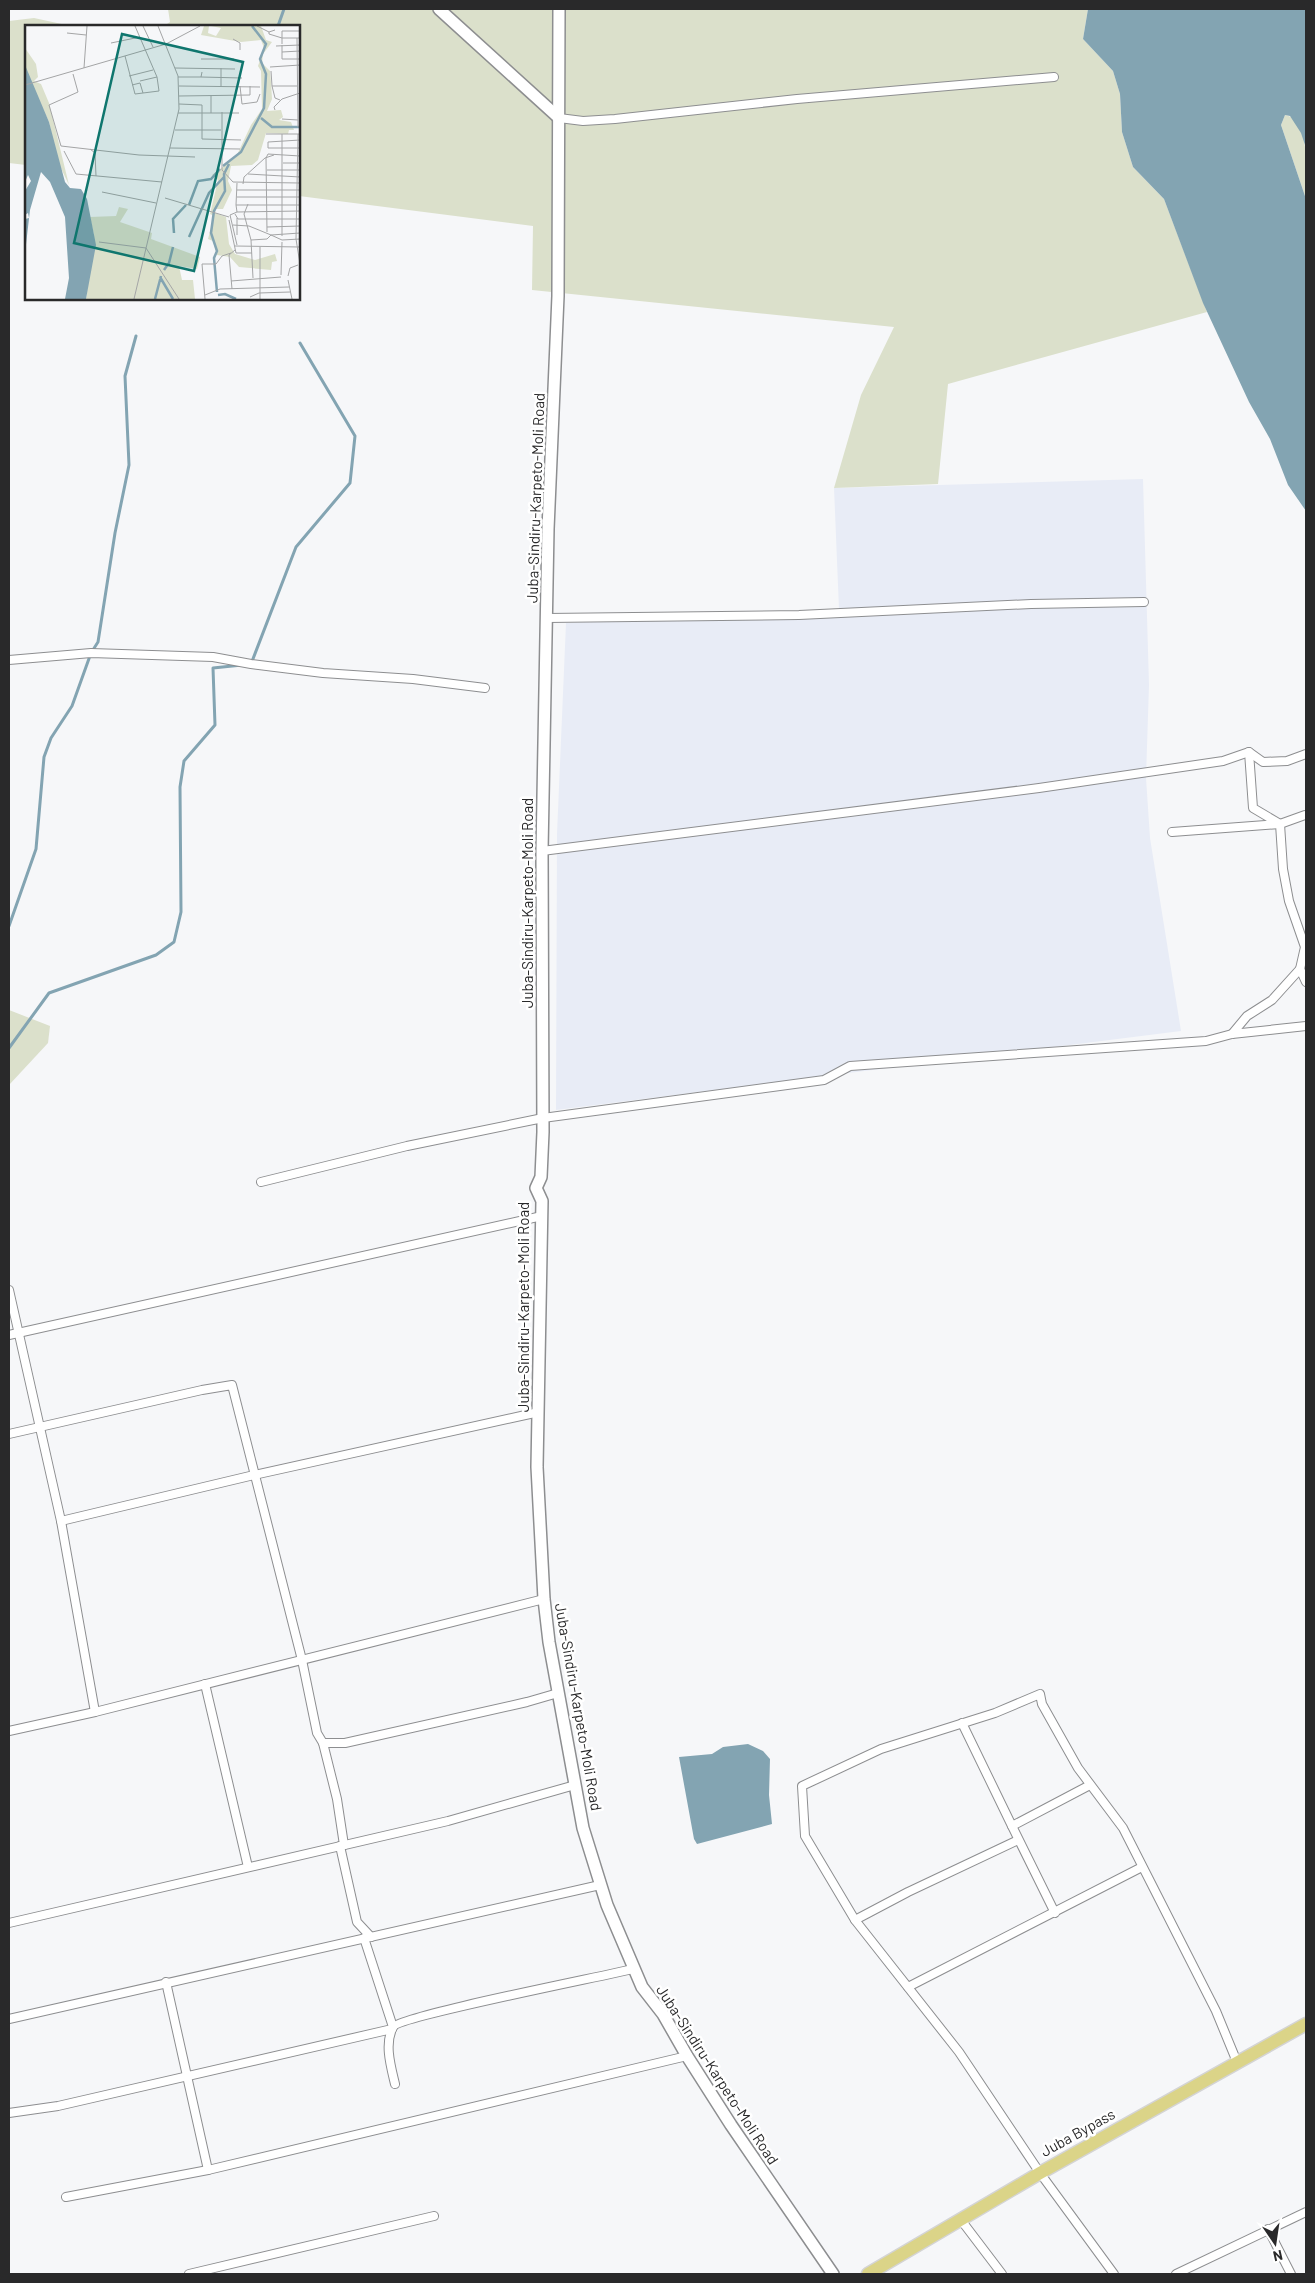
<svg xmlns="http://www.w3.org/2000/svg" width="1315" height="2283" viewBox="0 0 1315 2283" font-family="Barlow,sans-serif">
<rect width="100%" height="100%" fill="#f6f7f9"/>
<polygon fill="#e8ecf6" points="1143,479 1149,685 1146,778 1150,838 1181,1031 556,1110 557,834 566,623 839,609 834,488"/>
<g fill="#dbe0cb">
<polygon points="168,9 1088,9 1083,39 1113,71 1120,94 1122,132 1133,167 1164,199 1207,312 948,384 938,484 834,488 861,395 894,327 532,290 533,226 299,196 299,26 164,26 170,22"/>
<polygon points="34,18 71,26 26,26 26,165 9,163 9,21"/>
<path d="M 1285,115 C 1312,119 1306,179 1306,199 L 1281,125 Z"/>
<polygon points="9,1010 50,1026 48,1043 9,1085"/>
</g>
<g fill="#83a4b2">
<polygon points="1088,9 1306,9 1306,148 1301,133 1290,116 1285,115 1281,125 1306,199 1306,511 1288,485 1270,439 1249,402 1203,303 1164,199 1133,167 1122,132 1120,94 1113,71 1083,39"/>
<polygon points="748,1744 763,1751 770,1759 769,1795 772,1824 697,1844 694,1839 679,1757 712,1754 723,1747"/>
</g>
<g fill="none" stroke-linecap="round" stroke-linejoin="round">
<g stroke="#83a4b2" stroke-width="3">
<polyline points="278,26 284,9"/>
<polyline points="251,664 296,547 350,483 355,436 300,343"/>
<polyline points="9,926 36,849 44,757 51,738 72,706 91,653 98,642 115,533 129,465 125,376 136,336"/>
<polyline points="9,1048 49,993 156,955 174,942 181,912 180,787 184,761 215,725 213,668 242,665"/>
</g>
<g stroke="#8d8e90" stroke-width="10">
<g id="minor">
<polyline points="559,118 583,121 615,119 797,99 1054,77"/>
<polyline points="547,618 799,615 1031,604 1144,602"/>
<polyline points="9,660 91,653 213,657 251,664 323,673 413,679 485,688"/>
<polyline points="1249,752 1253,808 1280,824 1283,869 1289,901 1305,947 1300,969 1306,982"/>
<polyline points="1172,832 1280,824 1305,815"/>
<polyline points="542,851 1039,788 1223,761 1249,752 1263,762 1287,761 1306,754"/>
<polyline points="1232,1034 1247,1016 1272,1000 1300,969"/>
<polyline points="261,1182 407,1146 543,1118 824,1080 850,1066 1206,1041 1232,1034 1306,1026"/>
<polyline points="9,1290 61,1521 95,1712"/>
<polyline points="9,1335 542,1216"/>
<polyline points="9,1434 202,1390 232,1385 302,1660 317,1733 323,1743 345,1743 527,1702 558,1693"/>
<polyline points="61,1521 254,1475 539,1412"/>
<polyline points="205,1684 248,1867"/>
<polyline points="962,1723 1012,1826 1090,1785"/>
<polyline points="9,1731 95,1712 544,1599"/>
<polyline points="323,1743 337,1799 344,1845"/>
<polyline points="1012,1826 1055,1913"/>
<polyline points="340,1846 357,1922 371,1937"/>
<polyline points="855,1920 908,1892 1018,1840"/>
<polyline points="9,1923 448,1821 575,1785"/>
<polyline points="364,1938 393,2027"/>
<polyline points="166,1982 208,2170"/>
<polyline points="908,1987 1142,1867"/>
<polyline points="9,2019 600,1885"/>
<path d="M 395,2084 C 391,2067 384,2044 393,2027 C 400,2016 605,1976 633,1969"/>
<polyline points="9,2113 58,2106 392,2029"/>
<polyline points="66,2197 208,2170 687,2056"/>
<polyline points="961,2220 1002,2274"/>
<polyline points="1268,2229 1291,2274"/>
<polyline points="189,2274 434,2216"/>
<polyline points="1114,2274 1040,2173 959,2052 855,1920 805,1836 802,1786 881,1749 995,1713 1040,1694 1042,1704 1078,1768 1123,1828 1216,2011 1237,2062"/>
<polyline points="1176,2274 1306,2212"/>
</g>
</g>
<g stroke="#8d8e90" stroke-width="14">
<g id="secondary">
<polyline points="439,9 559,118"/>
<polyline points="559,9 558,296 548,529 542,851 543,1132 541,1177 536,1188 542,1201 537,1467 544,1599 549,1642 583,1828 607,1905 642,1987 663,2014 687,2056 731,2125 833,2274"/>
</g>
</g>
<g stroke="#d4d4d4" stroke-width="15">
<polyline id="primary" points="868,2274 1040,2173 1306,2024"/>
</g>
<use href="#minor" stroke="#fff" stroke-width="8"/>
<use href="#secondary" stroke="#fff" stroke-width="11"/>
<use href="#primary" stroke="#dbd488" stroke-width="12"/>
</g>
<g text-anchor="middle" stroke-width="5" stroke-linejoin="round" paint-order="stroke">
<g font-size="15" fill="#29292a" stroke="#fff">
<text transform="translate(536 498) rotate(-88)" y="5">Juba-Sindiru-Karpeto-Moli Road</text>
<text transform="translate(528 903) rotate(-90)" y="5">Juba-Sindiru-Karpeto-Moli Road</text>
<text transform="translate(524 1307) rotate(-90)" y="5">Juba-Sindiru-Karpeto-Moli Road</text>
<text transform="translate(578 1707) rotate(80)" y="5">Juba-Sindiru-Karpeto-Moli Road</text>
<text transform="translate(717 2075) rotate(57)" y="5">Juba-Sindiru-Karpeto-Moli Road</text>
<text transform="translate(1078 2133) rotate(-29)" y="5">Juba Bypass</text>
</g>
</g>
<g transform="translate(25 25)">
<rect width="275" height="275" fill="#f6f7f9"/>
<path d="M 179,1 L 184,1 L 183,8 L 191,11 L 196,3 L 186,1 L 236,1 L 241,15 L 247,17 L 238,29 L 237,38 L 245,46 L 246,57 L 247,74 L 242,86 L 256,85 L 258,92 L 254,95 L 266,97 L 269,105 L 264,105 L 263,109 L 241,108 L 233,135 L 227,140 L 206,141 L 203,156 L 207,165 L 198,184 L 191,184 L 190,188 L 201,192 L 204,219 L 210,229 L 230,235 L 250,229 L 252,236 L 247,237 L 246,245 L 214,242 L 205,232 L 192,230 L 188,216 L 183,214 L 189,191 L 185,189 L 193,155 L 187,150 L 211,132 L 226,100 L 237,84 L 236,46 L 233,41 L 239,23 L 236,15 L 216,17 L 176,10 ZM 0,23 L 11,39 L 13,52 L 9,56 L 16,59 L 24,78 L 44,160 L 32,135 L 24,97 L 1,48 ZM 94,182 L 103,184 L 95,197 L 127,208 L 126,214 L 175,232 L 172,244 L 154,241 L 157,255 L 168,255 L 170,274 L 61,274 L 69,210 L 65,192 L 91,191 Z" fill="#dbe0cb"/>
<path d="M 0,40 L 24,97 L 40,157 L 45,163 L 56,164 L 62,174 L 71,220 L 61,274 L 40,274 L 44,253 L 40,192 L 25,157 L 16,147 L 5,185 L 0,228 L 0,194 L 4,193 L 3,188 L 0,190 L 0,166 L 6,156 L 3,150 L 0,157 Z" fill="#83a4b2"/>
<path fill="none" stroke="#83a4b2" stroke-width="2.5" d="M 236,93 L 247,102 L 275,102M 198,141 L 216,127 L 239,83 L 241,49 L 235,34 L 241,19 L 227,1M 164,180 L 173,156 L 186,154 L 195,144M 149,208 L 148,194 L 161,180M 164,212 L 184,168 L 199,152M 139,245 L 144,238 L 148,222M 135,252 L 148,274M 192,267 L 189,233 L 192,226 L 186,208 L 189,186 L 200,166 L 199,149 L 204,139M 193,270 L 200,269 L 211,274M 130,274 L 136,251"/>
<path fill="none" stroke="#a4a5a6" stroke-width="1" d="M 118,1 L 128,22M 232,1 L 244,7 L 250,5M 244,7 L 244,9 L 257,13 L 275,13M 42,8 L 61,10M 272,13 L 273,102M 208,14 L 215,18 L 215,25M 86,18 L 115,12M 257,19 L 257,6 L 275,6M 257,20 L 257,34 L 275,34M 251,21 L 275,20M 257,27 L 275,26M 100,31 L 110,69 L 134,66 L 132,52 L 110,1M 176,34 L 209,34M 245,42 L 275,40M 59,43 L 62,1M 150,43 L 210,44M 246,46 L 247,61 L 273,61M 48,49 L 53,67 L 24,80 L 36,121 L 114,130 L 170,132M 104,51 L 128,45M 153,52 L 176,52 L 177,47M 176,52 L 217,53M 115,56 L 132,52M 0,60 L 141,19 L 175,1M 107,60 L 115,58 L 118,68M 154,61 L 235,62M 196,61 L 196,43M 215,61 L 217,79 L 232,77 L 235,69M 247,61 L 250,73 L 255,75M 186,70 L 186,88M 154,71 L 225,70 L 225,61M 154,79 L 177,80 L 177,114 L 216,115M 250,85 L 249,82 L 257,74 L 275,68M 197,87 L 197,145 L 208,157 L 275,158M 153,88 L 214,88M 257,94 L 273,95M 150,105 L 196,105M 241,109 L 275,109M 273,109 L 271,214 L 275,239M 275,115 L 243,117 L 243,123 L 275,123M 145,123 L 215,124M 65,124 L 70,128 L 71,151M 39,126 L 51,149 L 137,157M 258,138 L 275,138M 242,145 L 275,145M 223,149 L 275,152M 218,159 L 219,152 L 240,133 L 249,130M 212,165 L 275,165M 77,167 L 131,178M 212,172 L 275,172M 140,173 L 204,192M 223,179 L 219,189 L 226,215 L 228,253M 211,180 L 212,158M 212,187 L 275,186M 210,189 L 213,194 L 275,194M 204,195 L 211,228 L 227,228M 208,200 L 224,201 L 246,210 L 275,208M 242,202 L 275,201M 242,207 L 241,133 L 243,129 L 275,131M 212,210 L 212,193M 257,211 L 257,109M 226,215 L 242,214 L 246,210 L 257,215 L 275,214M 74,217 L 121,223M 212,220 L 205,190 L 212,187 L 211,180 L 275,180M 210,221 L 275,222M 235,222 L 235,274M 121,223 L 154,274M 256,250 L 257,217M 263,251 L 265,243 L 273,240M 263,255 L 267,274M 206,256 L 256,252M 207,264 L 204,230 L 210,225M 180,270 L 195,264 L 264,262M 225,272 L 234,268 L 265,267M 109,274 L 154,84 L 153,51 L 133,1M 180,274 L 177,239 L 191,239 L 197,231 L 206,228"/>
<path fill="#0f766e" fill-opacity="0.15" stroke="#0f766e" stroke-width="2.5" d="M 97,9 L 218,37 L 169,246 L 49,218 Z"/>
<rect width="275" height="275" fill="none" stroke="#29292a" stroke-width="2.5"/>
</g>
<rect width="1315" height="2283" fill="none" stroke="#29292a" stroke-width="20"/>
<g transform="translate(1275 2243) rotate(167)" stroke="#ffffff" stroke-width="4" paint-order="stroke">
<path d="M0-4L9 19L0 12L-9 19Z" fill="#29292a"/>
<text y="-8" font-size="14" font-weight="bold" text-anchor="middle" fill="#29292a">N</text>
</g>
</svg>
